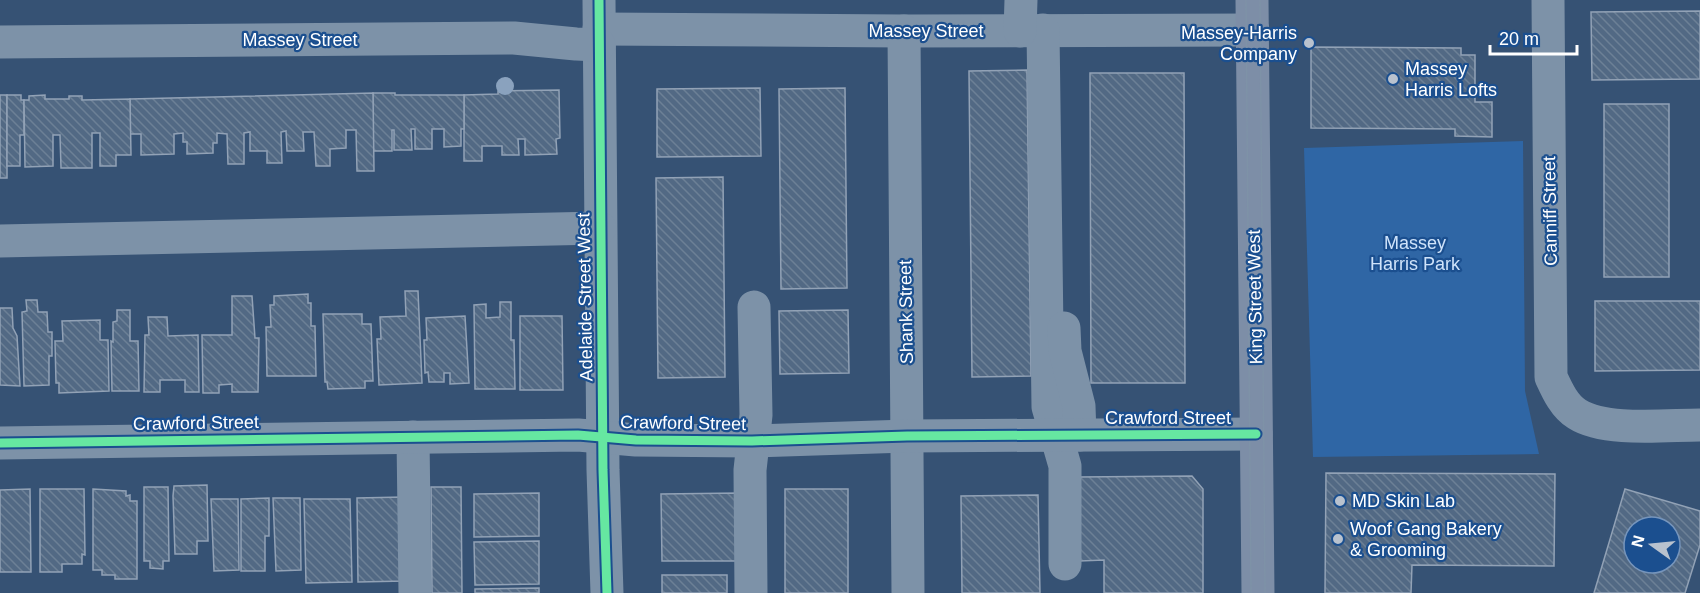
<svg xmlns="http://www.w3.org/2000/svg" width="1700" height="593" viewBox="0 0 1700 593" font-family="Arial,sans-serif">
<defs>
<pattern id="building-back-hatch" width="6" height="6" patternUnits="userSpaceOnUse" patternTransform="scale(1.5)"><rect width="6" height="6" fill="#526984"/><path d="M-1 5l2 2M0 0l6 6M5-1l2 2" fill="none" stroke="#6c8096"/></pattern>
</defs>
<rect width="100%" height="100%" fill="#365274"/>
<polygon fill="#2f66a5" points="1523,141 1525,391 1539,454 1313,457 1304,148"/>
<g fill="url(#building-back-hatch)" stroke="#92a2b6" stroke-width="1.5" fill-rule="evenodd">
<polygon points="1700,11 1700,79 1592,80 1591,12"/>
<polygon points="1311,47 1461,48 1461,55 1475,55 1475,102 1492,102 1492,137 1455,136 1455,129 1311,128"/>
<polygon points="1027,70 1031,376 972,377 969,71"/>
<polygon points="1090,73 1184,73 1185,383 1091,383"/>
<polygon points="760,88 761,156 657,157 657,89"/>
<polygon points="845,88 847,288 781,289 779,89"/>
<polygon points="559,90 560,138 556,139 557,154 525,155 525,139 518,139 519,155 502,155 502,146 482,146 482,161 464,161 464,95 498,94 498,91"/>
<polygon points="373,93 395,93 395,95 464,95 464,129 461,129 461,146 444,147 444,129 432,129 432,149 415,149 415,129 411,129 412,150 394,150 394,130 392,130 392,151 373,151"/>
<polygon points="373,93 374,171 357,171 356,130 346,130 346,148 330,149 330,166 316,166 314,132 303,132 304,151 287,151 286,131 281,132 282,163 267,163 267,151 250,151 250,132 244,133 244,164 228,164 227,134 217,133 217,143 213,143 213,153 187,154 187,142 183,142 183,133 174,134 174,154 141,155 141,134 130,134 130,99"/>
<rect x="0" y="95" width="7" height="83"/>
<polygon points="7,95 21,95 21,100 24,100 24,135 20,135 20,166 7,166"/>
<polygon points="45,95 45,99 69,99 69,96 82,96 82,100 130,99 131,155 116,155 116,166 100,166 100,133 92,133 92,168 61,168 60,135 53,135 53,166 25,167 24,100 29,100 29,96"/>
<rect x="1604" y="104" width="65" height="173"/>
<polygon points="723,177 725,377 658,378 656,178"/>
<polygon points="405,291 418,291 422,383 379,385 377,339 381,339 380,317 406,316"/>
<polygon points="308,294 308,303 311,303 311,326 315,326 316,376 267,376 266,327 271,327 270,305 274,305 274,296"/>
<polygon points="232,296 252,296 255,338 259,338 258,392 232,392 232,384 219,385 219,393 203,393 202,335 232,335"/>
<polygon points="26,300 37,300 38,312 47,312 48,332 52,332 52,356 49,356 49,385 24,386 22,312 27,311"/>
<polygon points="1595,301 1700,301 1700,370 1595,371"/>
<polygon points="500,302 511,302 511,340 514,340 515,389 475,389 474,305 486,304 486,318 500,317"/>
<polygon points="0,308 12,308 13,328 17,336 20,386 0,385"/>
<polygon points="117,310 130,310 130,341 138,341 139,391 112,391 111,341 113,342 113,322 117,321"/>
<polygon points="848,310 849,373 780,374 779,311"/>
<polygon points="323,314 362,314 362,324 371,324 373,381 365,381 365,388 328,389 327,382 325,382"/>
<polygon points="465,316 469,383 450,384 450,373 444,373 444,382 429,382 428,372 425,373 424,340 427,340 426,318"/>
<polygon points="520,316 562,316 563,390 520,390"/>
<polygon points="148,317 167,317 168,336 198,335 199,392 185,392 185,380 160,380 160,392 144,392 145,335 149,335"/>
<polygon points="100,320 100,340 108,340 109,391 59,393 59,383 56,383 55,341 63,341 62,321"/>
<polygon points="1326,473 1555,474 1554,566 1412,565 1411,593 1325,593"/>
<polygon points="1192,476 1203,489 1203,593 1104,593 1104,560 1080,561 1078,477"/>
<polygon points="207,485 208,541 197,541 197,554 175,554 173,496 174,486"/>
<polygon points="144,487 168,487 169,561 163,561 163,569 150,568 150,561 144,561"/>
<polygon points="431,487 461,487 462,593 432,593"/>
<polygon points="30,489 31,572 0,572 0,490"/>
<polygon points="40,489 84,489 85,555 82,554 82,564 62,564 62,572 40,572"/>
<polygon points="93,489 126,491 126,496 130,495 130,501 137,501 137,579 115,579 115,575 102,575 102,570 93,570"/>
<rect x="785" y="489" width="63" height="104"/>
<path d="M 1625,489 L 1700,511 L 1700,545 L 1685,593 L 1594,593 ZM 1634,527 L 1670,527 L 1670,563 L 1634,563 Z"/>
<polygon points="539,493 539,536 474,537 474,494"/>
<polygon points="739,493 740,561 662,561 661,494"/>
<polygon points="1038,495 1040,593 962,593 961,496"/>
<polygon points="403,497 405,581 358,582 357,498"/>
<polygon points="269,498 269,536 265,536 265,571 241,571 241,499"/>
<polygon points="273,498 300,498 301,570 276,571"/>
<polygon points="211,499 238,499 239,570 214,571"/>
<polygon points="304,499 350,499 352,582 306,583"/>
<polygon points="539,541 539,584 475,585 474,542"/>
<rect x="662" y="575" width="65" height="18"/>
<polygon points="539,588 539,593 475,593 475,589"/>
</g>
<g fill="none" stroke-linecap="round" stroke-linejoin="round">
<g stroke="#7d92a8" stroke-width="33">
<polyline points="599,0 603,470 607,593"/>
<path d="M 1548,0 L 1551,377 C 1557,390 1564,406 1577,414 C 1605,432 1666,425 1700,425"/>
<polyline points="599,29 904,31 1253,30"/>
<polyline points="1043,30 1048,407 1065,466 1065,564"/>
<polyline points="904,31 908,593"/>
<polyline points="1020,31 1021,0"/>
<polyline points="0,42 514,38 576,44 599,45"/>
<polyline points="0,241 600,228"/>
<polyline points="1064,328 1065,351 1079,406 1080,435"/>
<polyline points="413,437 415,593"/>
<polyline points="0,443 578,435 636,440 752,441 907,436 1256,434"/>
<polyline points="751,593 750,470 756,415 754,307"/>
</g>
<polyline stroke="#7d8ea7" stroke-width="33" points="1252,0 1258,593"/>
<g stroke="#7e92a7" stroke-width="1.5">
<polyline points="1246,0 1251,593"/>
<polyline points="1260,0 1265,593"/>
</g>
<g stroke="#1b4f8f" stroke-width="13">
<g id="cycleway">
<polyline points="599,0 603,470 607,593"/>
<polyline points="0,443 578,435 636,440 752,441 907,436 1256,434"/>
</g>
</g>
<use href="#cycleway" stroke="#66e7a1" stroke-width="9"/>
</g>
<circle fill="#8aa2be" cx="505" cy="86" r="9"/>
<g fill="#b9c2ce" stroke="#1b4f8f" stroke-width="2">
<circle cx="1309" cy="43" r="6"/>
<circle cx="1393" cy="79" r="6"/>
<circle cx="1340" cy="501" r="6"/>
<circle cx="1338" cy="539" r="6"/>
</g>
<g text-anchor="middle" stroke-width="4.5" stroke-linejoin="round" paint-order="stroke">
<g font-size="18" fill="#fff" stroke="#1b4f8f">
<text x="926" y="37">Massey Street</text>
<text x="300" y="46">Massey Street</text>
<text transform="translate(1550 211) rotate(-91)" y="6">Canniff Street</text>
<text transform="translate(585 297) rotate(-91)" y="6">Adelaide Street West</text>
<text transform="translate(1255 297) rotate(-91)" y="6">King Street West</text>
<text transform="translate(906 312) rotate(-91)" y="6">Shank Street</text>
<text x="1168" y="424">Crawford Street</text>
<text transform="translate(196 423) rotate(-1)" y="6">Crawford Street</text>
<text transform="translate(683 423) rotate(1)" y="6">Crawford Street</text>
</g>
<g font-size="18" fill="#fff" stroke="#1b4f8f" text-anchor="start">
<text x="1297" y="39" text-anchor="end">Massey-Harris<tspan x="1297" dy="21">Company</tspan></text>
<text x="1405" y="75">Massey<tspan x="1405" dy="21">Harris Lofts</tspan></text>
<text x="1352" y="507">MD Skin Lab</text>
<text x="1350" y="535">Woof Gang Bakery<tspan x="1350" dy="21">&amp; Grooming</tspan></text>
</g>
<g font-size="18" fill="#cfe3fa" stroke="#1b4f8f">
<text x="1415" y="249">Massey<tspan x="1415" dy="21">Harris Park</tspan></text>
</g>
</g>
<g transform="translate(1652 545) rotate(285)"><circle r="28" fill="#1b4f8f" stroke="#7695bc" stroke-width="1.5"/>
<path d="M0-4.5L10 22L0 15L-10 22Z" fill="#b9c2ce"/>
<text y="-9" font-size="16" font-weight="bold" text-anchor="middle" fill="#ffffff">N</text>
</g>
<path d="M1490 45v9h87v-9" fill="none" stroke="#ffffff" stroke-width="3"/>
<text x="1499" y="45" font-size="18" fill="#ffffff" stroke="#1b4f8f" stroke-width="4.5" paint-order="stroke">20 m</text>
</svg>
